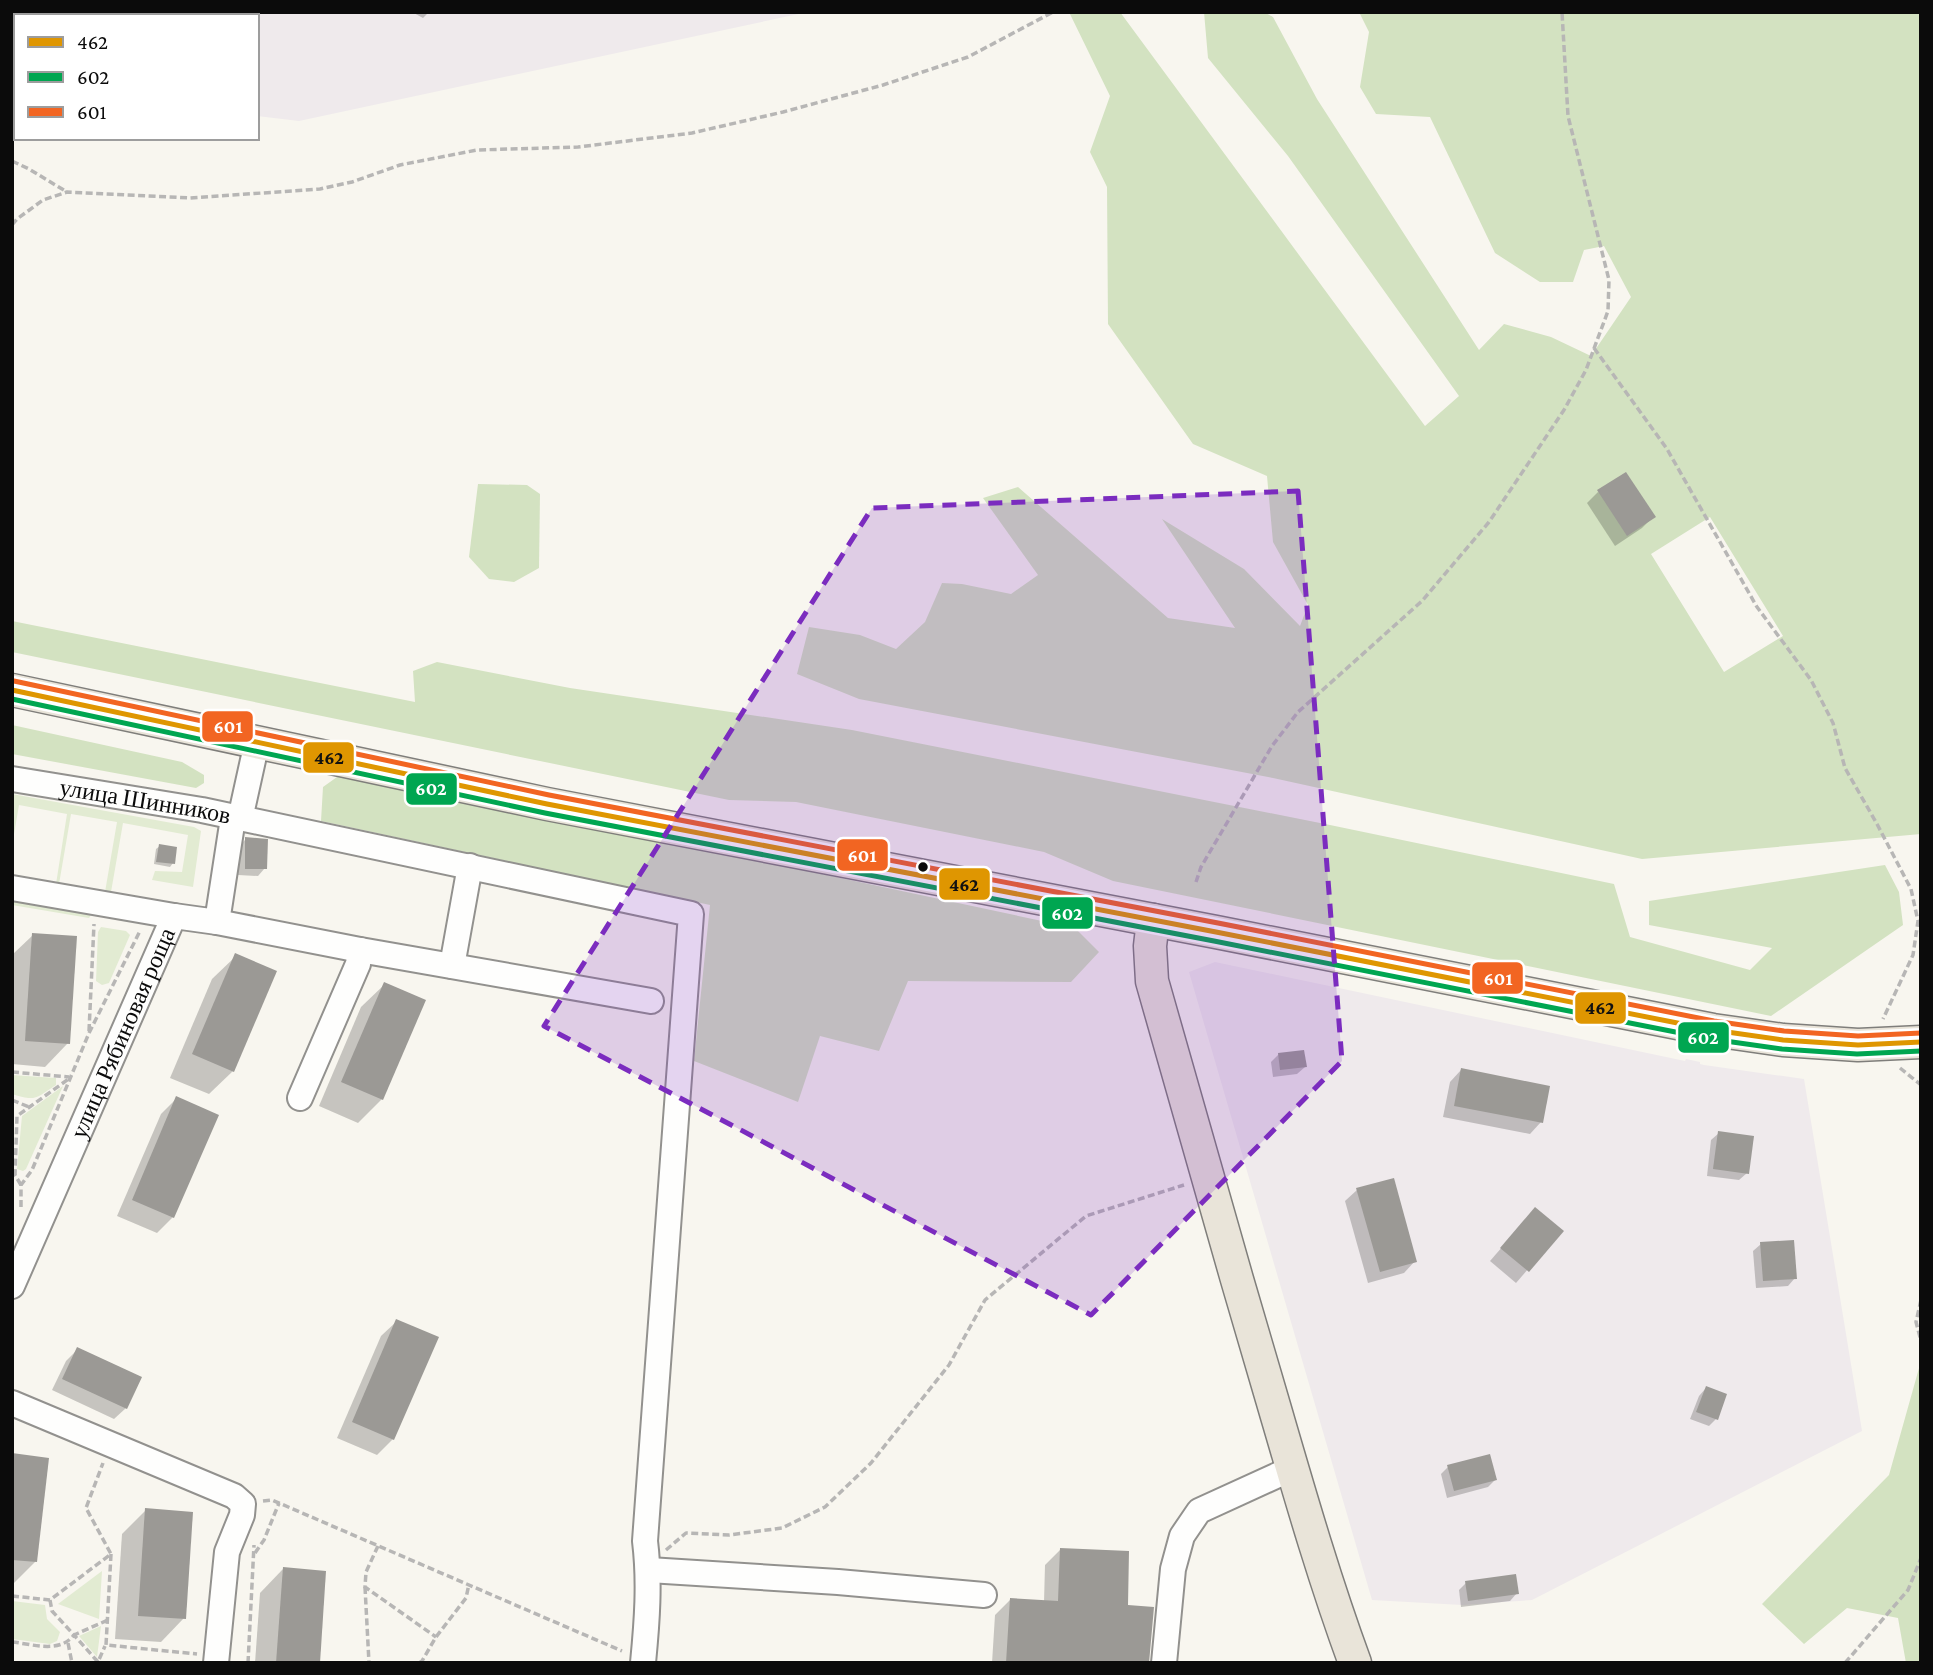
<svg xmlns="http://www.w3.org/2000/svg" width="1933" height="1675" viewBox="0 0 1933 1675" font-family="'Crimson Pro',serif">
<rect width="100%" height="100%" fill="#f8f6ef"/>
<g fill="#efeaec">
<polygon points="12,12 808,12 299,121 257,116 257,16 16,16 16,82 12,82"/>
<polygon points="1215,962 1685,1061 1686,1059 1700,1062 1700,1064 1704,1065 1804,1079 1862,1431 1532,1600 1462,1605 1372,1600 1189,972"/>
</g>
<g fill="#e2ebd2">
<polygon points="12,794 194,827 201,831 193,887 152,880 155,871 182,872 188,835 123,823 111,892 105,892 117,822 71,814 59,884 56,884 67,814 19,805 12,846"/>
<polygon points="12,898 93,912 89,918 12,905"/>
<polygon points="101,927 126,931 130,935 109,983 102,985 96,981 98,932"/>
<path d="M 12,1075 L 56,1078 L 56,1085 C 36,1098 36,1102 12,1094 Z"/>
<polygon points="63,1086 26,1169 23,1171 17,1169 22,1116"/>
<polygon points="102,1571 99,1619 58,1604"/>
<polygon points="12,1601 45,1605 47,1619 60,1632 57,1641 50,1644 12,1639"/>
<polygon points="101,1626 97,1657 79,1636"/>
</g>
<g fill="#d3e2c1" fill-rule="evenodd">
<path d="M 1069,12 L 1120,12 L 1425,426 L 1459,396 L 1288,156 L 1208,58 L 1204,12 L 1264,12 L 1273,17 L 1317,99 L 1479,350 L 1504,324 L 1551,337 L 1591,356 L 1631,297 L 1604,246 L 1584,250 L 1573,282 L 1540,282 L 1495,253 L 1430,117 L 1376,114 L 1360,87 L 1369,32 L 1359,12 L 1921,12 L 1921,834 L 1642,859 L 1273,778 L 859,699 L 797,674 L 809,627 L 860,635 L 896,649 L 925,622 L 942,583 L 962,584 L 1011,594 L 1038,575 L 983,498 L 1018,487 L 1168,618 L 1235,628 L 1162,519 L 1244,569 L 1300,626 L 1308,605 L 1273,542 L 1267,476 L 1193,444 L 1108,324 L 1107,187 L 1090,152 L 1110,96 ZM 1710,517 L 1783,636 L 1724,672 L 1651,554 Z"/>
<polygon points="478,484 527,485 540,494 539,568 514,582 489,579 469,557"/>
<polygon points="12,621 415,702 413,671 437,662 570,688 852,730 1330,825 1614,884 1630,937 1750,970 1772,948 1649,925 1649,901 1885,865 1899,892 1903,925 1771,1016 1113,881 1044,852 796,802 729,800 12,652"/>
<polygon points="12,725 182,762 204,775 204,783 196,788 12,754"/>
<polygon points="344,772 1075,928 1099,952 1071,982 908,981 879,1051 820,1036 798,1102 694,1061 710,905 321,821 323,787"/>
<polygon points="1921,1361 1921,1663 1906,1663 1898,1618 1847,1608 1804,1644 1762,1604 1889,1475"/>
</g>
<g fill="#0003">
<polygon points="412,12 429,12 423,18"/>
<polygon points="1598,492 1653,517 1642,528 1615,546 1587,503"/>
<polygon points="246,839 265,868 258,876 238,875 239,846"/>
<polygon points="160,846 173,863 170,867 154,864 156,849"/>
<polygon points="33,935 68,1043 45,1067 12,1064 12,955"/>
<polygon points="236,956 233,1071 209,1094 170,1078 212,979"/>
<polygon points="385,984 382,1099 358,1123 319,1106 361,1007"/>
<polygon points="1279,1054 1305,1067 1297,1074 1273,1077 1271,1062"/>
<polygon points="1461,1070 1541,1122 1530,1134 1443,1117 1450,1082"/>
<polygon points="177,1098 173,1217 157,1233 117,1216 161,1114"/>
<polygon points="1719,1133 1747,1173 1739,1180 1707,1176 1711,1140"/>
<polygon points="1357,1190 1415,1261 1404,1273 1368,1283 1345,1201"/>
<polygon points="1535,1209 1561,1231 1516,1283 1490,1261"/>
<polygon points="1761,1244 1795,1278 1788,1286 1756,1288 1753,1251"/>
<polygon points="397,1321 436,1338 393,1439 377,1455 337,1438 381,1336"/>
<polygon points="78,1349 126,1408 114,1419 52,1390 66,1361"/>
<polygon points="1706,1388 1716,1419 1709,1426 1690,1419 1699,1396"/>
<polygon points="12,1455 35,1562 12,1585"/>
<polygon points="1448,1467 1495,1480 1488,1487 1447,1498 1441,1474"/>
<polygon points="146,1510 184,1618 161,1642 115,1639 122,1534"/>
<polygon points="1060,1550 1126,1607 1148,1663 992,1663 995,1615 1010,1600 1044,1602 1045,1565"/>
<polygon points="283,1569 318,1663 255,1663 260,1593"/>
<polygon points="1466,1583 1517,1593 1510,1601 1461,1607 1459,1590"/>
</g>
<g fill="#9b9995">
<polygon points="1626,472 1656,517 1627,536 1597,490"/>
<polygon points="245,837 268,839 267,869 245,869"/>
<polygon points="159,844 177,847 175,864 156,862"/>
<polygon points="32,933 77,936 70,1044 25,1041"/>
<polygon points="235,953 277,971 234,1072 192,1054"/>
<polygon points="384,982 426,1000 383,1100 341,1082"/>
<polygon points="1304,1050 1307,1067 1280,1070 1278,1053"/>
<polygon points="1461,1068 1550,1086 1543,1123 1454,1106"/>
<polygon points="176,1096 219,1115 174,1218 132,1200"/>
<polygon points="1718,1131 1754,1136 1749,1174 1713,1169"/>
<polygon points="1394,1178 1417,1262 1380,1272 1356,1188"/>
<polygon points="1535,1207 1564,1231 1529,1272 1500,1248"/>
<polygon points="1794,1240 1797,1279 1763,1281 1760,1242"/>
<polygon points="396,1319 439,1337 394,1440 352,1422"/>
<polygon points="77,1347 142,1377 127,1409 62,1379"/>
<polygon points="1706,1386 1727,1394 1718,1420 1696,1412"/>
<polygon points="12,1453 49,1458 37,1562 12,1560"/>
<polygon points="1490,1454 1497,1480 1454,1491 1447,1465"/>
<polygon points="145,1508 193,1512 186,1619 138,1616"/>
<polygon points="1060,1548 1129,1551 1128,1605 1154,1607 1149,1663 1006,1663 1010,1598 1058,1601"/>
<polygon points="283,1567 326,1571 320,1663 276,1663"/>
<polygon points="1516,1574 1519,1594 1468,1601 1465,1581"/>
</g>
<g fill="none" stroke-linecap="round" stroke-linejoin="round">
<g stroke="#92918e" stroke-width="28">
<g id="minor">
<path id="s1" d="M 12,779 L 202,810 L 691,914 L 645,1541 C 650,1582 647,1622 643,1663"/>
<polyline points="240,819 257,742"/>
<polyline points="12,888 174,916"/>
<polyline points="217,922 360,950 651,1001"/>
<polyline points="452,966 470,866"/>
<polyline points="300,1098 358,964 360,950"/>
<path id="s2" d="M 12,1286 L 174,916 L 217,922 L 233,818"/>
<polyline points="12,1403 234,1496 243,1504 242,1515 227,1552 216,1663"/>
<polyline points="649,1570 838,1582 984,1595"/>
<polyline points="1164,1663 1173,1569 1182,1536 1199,1511 1293,1468"/>
</g>
</g>
<g stroke="#7f7e7b" stroke-width="35">
<g id="major">
<polyline points="12,690 547,804 1216,932 1713,1030 1783,1040 1858,1045 1921,1042"/>
<path d="M 1153,920 L 1150,946 L 1152,981 C 1191,1121 1231,1260 1272,1399 C 1298,1488 1323,1576 1355,1663"/>
</g>
</g>
<g stroke="#b7b6b5" stroke-width="3.5" stroke-dasharray="7 3.5" stroke-linecap="butt">
<polyline points="12,161 29,169 67,192"/>
<polyline points="12,225 17,219 43,200 67,192 190,198 320,189 352,182 400,165 477,150 578,147 692,133 783,112 883,85 968,57 1053,12"/>
<polyline points="1594,348 1667,449 1757,607 1811,680 1833,723 1845,768 1877,824 1911,889 1918,921 1913,955 1883,1019"/>
<polyline points="1196,882 1201,867 1272,746 1298,712 1422,601 1489,522 1564,410 1586,370 1608,311 1609,280 1568,116 1562,12"/>
<polyline points="89,1031 94,924"/>
<polyline points="1900,1068 1921,1085"/>
<polyline points="12,1072 69,1077"/>
<polyline points="12,1100 29,1107"/>
<polyline points="21,1185 15,1175 17,1116 70,1078"/>
<polyline points="21,1207 21,1185 32,1170 89,1033 140,931"/>
<polyline points="1921,1300 1916,1322 1921,1341"/>
<polyline points="263,1501 272,1500 622,1651"/>
<polyline points="378,1546 366,1572 365,1587 436,1637"/>
<polyline points="666,1550 686,1533 729,1535 782,1528 825,1507 871,1463 949,1365 985,1300 1086,1216 1184,1185"/>
<polyline points="255,1553 264,1540 279,1503"/>
<polyline points="111,1554 106,1645 197,1654"/>
<polyline points="365,1587 369,1663"/>
<polyline points="12,1596 50,1600 111,1554 86,1508 103,1463"/>
<polyline points="50,1600 52,1611 74,1635 108,1620"/>
<path d="M 12,1642 C 33,1644 59,1654 74,1635 L 98,1662 L 105,1646"/>
<polyline points="68,1643 72,1663"/>
<polyline points="248,1663 254,1545"/>
<polyline points="419,1663 422,1661 436,1637 466,1598 469,1584"/>
<polyline points="1845,1663 1908,1590 1921,1558"/>
</g>
<use href="#minor" stroke="#fefefd" stroke-width="24"/>
<use href="#major" stroke="#e9e4d9" stroke-width="32"/>
<g stroke="#fff" stroke-width="10">
<polyline id="bus-1" points="12,690 547,804 1216,932 1713,1030 1783,1040 1858,1045 1921,1042"/>
</g>
<g stroke="#fff" stroke-width="10">
<polyline id="bus-2" points="12,699 545,813 1214,941 1711,1039 1782,1049 1857,1054 1921,1051"/>
</g>
<g stroke="#fff" stroke-width="10">
<polyline id="bus-3" points="14,681 549,795 1218,923 1714,1021 1784,1031 1858,1036 1921,1033"/>
</g>
<use href="#bus-1" stroke="#df9601" stroke-width="5"/>
<use href="#bus-2" stroke="#00a651" stroke-width="5"/>
<use href="#bus-3" stroke="#f26522" stroke-width="5"/>
</g>
<path fill="#7b2cbf" fill-opacity="0.2" stroke="#7b2cbf" stroke-width="5" stroke-dasharray="14 9" stroke-linejoin="round" d="M 1298,491 L 1342,1061 L 1091,1315 L 544,1026 L 872,508 Z"/>
<circle fill="#0b0b0b" stroke="#fff" stroke-width="2.5" cx="923" cy="867" r="6"/>
<g text-anchor="middle" stroke-width="7" stroke-linejoin="round" paint-order="stroke">
<g font-size="24" fill="#0b0b0b" stroke="#fff">
<text dy="8" stroke="none"><textPath href="#s1" startOffset="135">улица Шинников</textPath></text>
<text dy="8" stroke="none"><textPath href="#s2" startOffset="276">улица Рябиновая роща</textPath></text>
</g>
</g>
<g stroke="#fff" stroke-width="2.5">
<rect x="201" y="710" width="53" height="33" rx="7" fill="#f26522"/>
<rect x="302" y="741" width="53" height="33" rx="7" fill="#df9601"/>
<rect x="405" y="772" width="53" height="34" rx="7" fill="#00a651"/>
<rect x="836" y="838" width="53" height="34" rx="7" fill="#f26522"/>
<rect x="938" y="867" width="53" height="34" rx="7" fill="#df9601"/>
<rect x="1041" y="896" width="53" height="34" rx="7" fill="#00a651"/>
<rect x="1471" y="961" width="53" height="34" rx="7" fill="#f26522"/>
<rect x="1574" y="991" width="53" height="34" rx="7" fill="#df9601"/>
<rect x="1677" y="1021" width="53" height="33" rx="7" fill="#00a651"/>
</g>
<g font-size="19" text-anchor="middle" font-weight="bold" fill="#fff">
<text x="228" y="733">601</text>
<text x="431" y="795">602</text>
<text x="862" y="862">601</text>
<text x="1067" y="920">602</text>
<text x="1498" y="985">601</text>
<text x="1703" y="1044">602</text>
</g>
<g font-size="19" text-anchor="middle" font-weight="bold" fill="#111">
<text x="329" y="764">462</text>
<text x="964" y="891">462</text>
<text x="1600" y="1014">462</text>
</g>
<rect width="1933" height="1675" fill="none" stroke="#0b0b0b" stroke-width="28"/>
<rect x="14" y="14" width="245" height="126" fill="#ffffff" stroke="#9d9d9d" stroke-width="2"/>
<rect x="28" y="37" width="35" height="10" fill="#df9601" stroke="#9d9d9d" stroke-width="2"/>
<text x="77" y="49" font-size="21" fill="#0b0b0b">462</text>
<rect x="28" y="72" width="35" height="10" fill="#00a651" stroke="#9d9d9d" stroke-width="2"/>
<text x="77" y="84" font-size="21" fill="#0b0b0b">602</text>
<rect x="28" y="107" width="35" height="10" fill="#f26522" stroke="#9d9d9d" stroke-width="2"/>
<text x="77" y="119" font-size="21" fill="#0b0b0b">601</text>
</svg>
